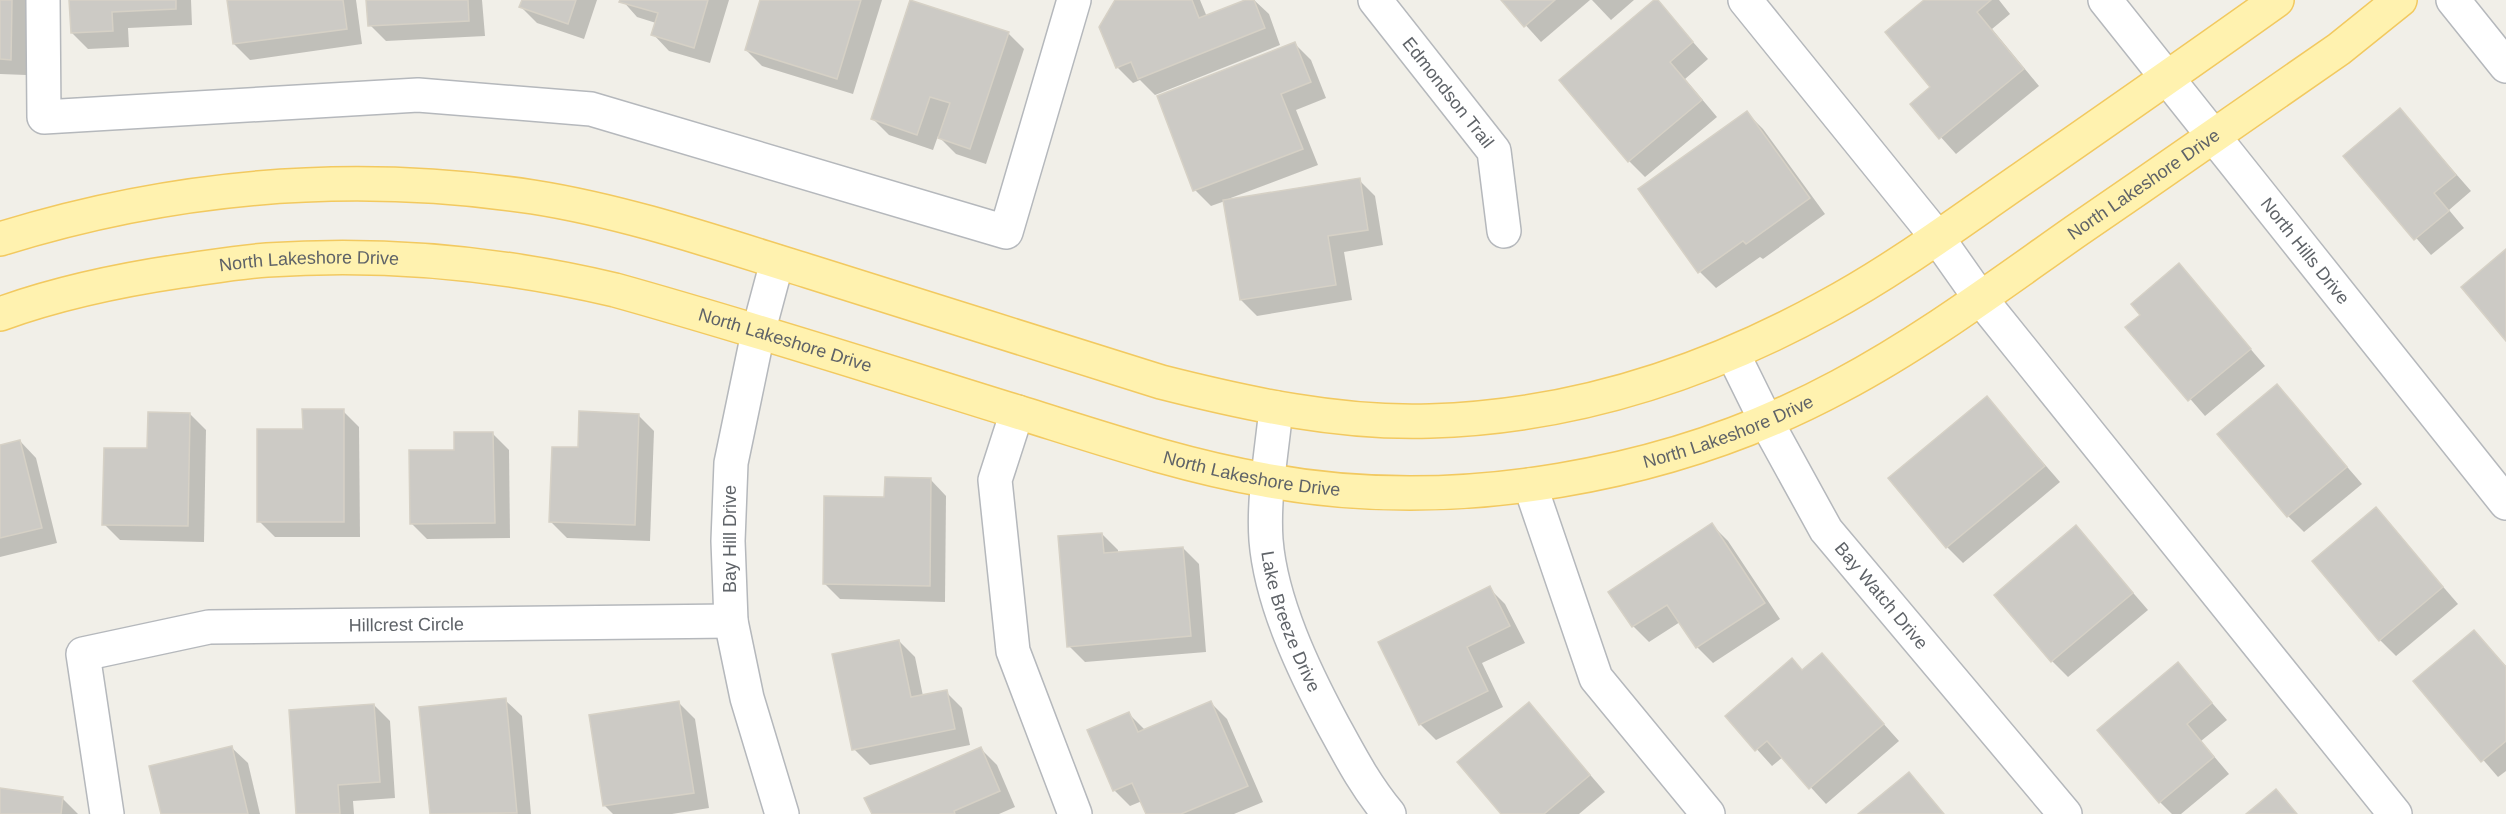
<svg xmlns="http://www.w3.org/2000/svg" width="2506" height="814" viewBox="0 0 2506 814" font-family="Arial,sans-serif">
<rect width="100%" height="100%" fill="#f1efe8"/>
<g fill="#0003">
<polygon points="0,0 28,0 26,75 0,74"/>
<polygon points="71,0 191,0 192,25 128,28 129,47 88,49 72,33"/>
<polygon points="228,0 356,0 362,44 250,60 234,44"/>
<polygon points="368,0 482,0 485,36 386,41 370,25"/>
<polygon points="524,0 597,0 584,39 537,23 521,7"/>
<polygon points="622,0 729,0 710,63 669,51 653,34 656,23 637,17"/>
<polygon points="762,0 882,0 853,94 762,66 746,50"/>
<polygon points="1118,0 1200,0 1207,17 1249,0 1254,0 1269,14 1280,45 1155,95 1140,80 1133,83 1117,67"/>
<polygon points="1503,0 1590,0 1541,42"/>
<polygon points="1592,0 1634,0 1611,20"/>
<polygon points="1656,0 1708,59 1685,79 1717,117 1645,177 1629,161"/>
<polygon points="1926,0 1999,0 2010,14 1992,29 2039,86 1956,154 1912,105 1933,87"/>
<polygon points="1008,33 1024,49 986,164 956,154 938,136 933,150 889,135 873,119"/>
<polygon points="1295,44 1311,60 1326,98 1296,110 1318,165 1228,199 1359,180 1375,196 1383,245 1344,252 1352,300 1257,316 1241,300 1225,201 1211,206 1195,190"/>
<polygon points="2400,110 2471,191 2449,210 2464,228 2431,255 2345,156"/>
<polygon points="1747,113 1763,129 1825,214 1763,259 1760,257 1716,288 1700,272 1640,190"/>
<polygon points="2179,265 2265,366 2205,416 2128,327 2142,315"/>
<polygon points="2277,386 2362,484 2304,532 2288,516"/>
<polygon points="1987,398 2060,482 1963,563 1947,547"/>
<polygon points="343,411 359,427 360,537 275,537 259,521 304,430"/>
<polygon points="190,414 206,430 204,542 120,540 104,524 149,450"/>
<polygon points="638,415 654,431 650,541 567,538 551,522 579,449"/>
<polygon points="493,434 509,450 510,538 427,539 411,523 456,452"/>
<polygon points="20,441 36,458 57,543 0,557 0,446"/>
<polygon points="930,479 946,496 945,602 840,599 824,583 886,498"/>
<polygon points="2376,509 2458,604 2396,656 2380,640"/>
<polygon points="1712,525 1728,541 1780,619 1713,663 1697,647 1680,622 1649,642 1633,626 1610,592"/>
<polygon points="2076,527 2148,610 2068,677 2052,661"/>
<polygon points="1102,534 1118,550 1118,554 1183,548 1199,564 1206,652 1085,662 1069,646"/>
<polygon points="1489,588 1505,604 1525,643 1482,663 1503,707 1436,740 1420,724"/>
<polygon points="2474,632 2506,666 2506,771 2498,777 2415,681"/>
<polygon points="899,641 915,657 923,696 946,692 962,708 970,745 870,765 854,749"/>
<polygon points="1822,655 1899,741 1826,804 1783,757 1772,766 1727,716 1803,671"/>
<polygon points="2178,664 2227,720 2201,741 2229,774 2181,814 2172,814 2160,802"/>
<polygon points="505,700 522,716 531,814 432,814 421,708"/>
<polygon points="679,703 695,719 709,808 672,814 613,814 605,806"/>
<polygon points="1211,703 1227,719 1263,802 1234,814 1147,814 1142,801 1130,806 1114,790 1129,714 1145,730"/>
<polygon points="1529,704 1605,792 1579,814 1503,814"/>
<polygon points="374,705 390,721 395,798 353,801 354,814 298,814"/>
<polygon points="231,747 248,763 260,814 162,814"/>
<polygon points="981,749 997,765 1015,807 999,814 873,814"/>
<polygon points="0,789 62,798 78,814 0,814"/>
</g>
<g fill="#cccac5" stroke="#d6d1c6" stroke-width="1.5">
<polygon points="0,0 12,0 11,60 0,59"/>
<polygon points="69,0 176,0 176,9 112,12 113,31 71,33"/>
<polygon points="227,0 343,0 347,29 233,44"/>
<polygon points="366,0 468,0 469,21 368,26"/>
<polygon points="522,0 576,0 568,24 519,7"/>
<polygon points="620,0 708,0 694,48 651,35 658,13 619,2"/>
<polygon points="760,0 861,0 837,79 745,50"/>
<polygon points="910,0 1009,32 970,149 938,138 950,103 930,97 917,135 871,119"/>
<polygon points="1115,0 1192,0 1199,18 1245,0 1254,0 1265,28 1138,79 1131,62 1116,68 1099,27"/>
<polygon points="1501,0 1555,0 1524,27"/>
<polygon points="1654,0 1658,0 1693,42 1670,62 1702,100 1628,162 1559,80"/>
<polygon points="1924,0 1991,0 1977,12 2024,69 1939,139 1910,104 1930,87 1885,32"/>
<polygon points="1295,42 1311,82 1281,94 1303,149 1193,191 1157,96"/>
<polygon points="2400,108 2456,175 2434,193 2449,211 2414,240 2343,156"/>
<polygon points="1747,111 1810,198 1746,244 1743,241 1698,273 1638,189"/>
<polygon points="1360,178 1368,230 1328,236 1336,285 1240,300 1223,200"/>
<polygon points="2506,249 2506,341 2461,287"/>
<polygon points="2179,263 2251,349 2188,401 2125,327 2140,315 2131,304"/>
<polygon points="2277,384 2347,467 2287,517 2217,434"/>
<polygon points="1987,396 2045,466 1946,548 1888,478"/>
<polygon points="302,409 344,409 344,522 257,522 257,429 303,429"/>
<polygon points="579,411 639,414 635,525 549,522 552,447 578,447"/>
<polygon points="148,412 190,413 188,526 102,525 104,448 147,448"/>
<polygon points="454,432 493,432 495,523 410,524 409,450 454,450"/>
<polygon points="20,440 42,528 0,538 0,445"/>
<polygon points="885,477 931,478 930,586 823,584 824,496 884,497"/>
<polygon points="2376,507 2443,587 2379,641 2312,561"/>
<polygon points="1712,523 1765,603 1696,648 1667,605 1632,627 1608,592"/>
<polygon points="2076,525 2133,593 2051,662 1994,595"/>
<polygon points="1102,533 1104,553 1183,547 1191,636 1067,647 1058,536"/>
<polygon points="1490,586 1510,626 1467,647 1488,691 1419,725 1378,642"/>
<polygon points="2474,630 2506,667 2506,741 2481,762 2413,681"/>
<polygon points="899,640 911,697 947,690 955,729 852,750 832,654"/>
<polygon points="1822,653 1884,724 1809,789 1767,741 1755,751 1725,716 1792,658 1802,670"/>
<polygon points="2178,662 2212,703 2187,724 2214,757 2159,803 2097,730"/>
<polygon points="506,698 517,813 430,814 419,707"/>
<polygon points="679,701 694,793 603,806 589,715"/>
<polygon points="1211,701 1248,786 1181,814 1146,814 1132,783 1113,791 1087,730 1129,712 1138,732"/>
<polygon points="1529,702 1590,775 1544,814 1501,814 1457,762"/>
<polygon points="374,704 380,782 338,785 340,814 296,814 289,710"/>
<polygon points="232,746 248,814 161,814 149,766"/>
<polygon points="981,747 1000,791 954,811 955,814 872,814 864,798"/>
<polygon points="1909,772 1944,814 1858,814"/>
<polygon points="0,788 63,797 61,814 0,814"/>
<polygon points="2276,789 2297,814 2246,814"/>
</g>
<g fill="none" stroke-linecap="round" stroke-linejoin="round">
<g stroke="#b5b8bc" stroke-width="36">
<g id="minor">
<polyline points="43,0 44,117 418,95 591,109 1006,232 1074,0"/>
<path id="s1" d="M 1375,0 L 1494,151 L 1504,231"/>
<polyline points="1745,0 1937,237 1980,298 2395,814"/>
<path id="s2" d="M 2105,0 L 2506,503"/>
<polyline points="2453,0 2506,66"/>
<polyline points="777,262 758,333 731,463 728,541 731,621 747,698 782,814"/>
<path id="s3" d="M 1733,354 L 1766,421 L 1826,530 L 2065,814"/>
<path id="s4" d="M 1276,408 C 1272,451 1263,497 1266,540 C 1271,602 1304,671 1333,725 C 1351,758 1365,785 1389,814"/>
<polyline points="1017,412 995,480 1013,651 1075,814"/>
<polyline points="1530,485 1596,678 1708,814"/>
<path id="s5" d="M 107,814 L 83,654 L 209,627 L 731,621"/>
</g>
</g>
<g stroke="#f2c960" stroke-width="36">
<g id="major">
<path d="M 0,239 C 174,185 353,170 533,197 C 628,212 720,244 811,272 C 928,309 1044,345 1161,382 C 1248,404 1340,424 1430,421 C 1570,417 1704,374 1826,307 C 1895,270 1959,222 2023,178 C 2108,119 2193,60 2277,0"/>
<path id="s6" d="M 0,314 C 58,293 120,280 181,271 C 210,267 239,262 267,260 C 384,252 501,263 615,290 C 748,327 879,369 1011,410 C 1095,436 1179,465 1265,480 C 1454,515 1671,477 1840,386 C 1923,342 1999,285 2076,231 C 2164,171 2251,110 2339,49 L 2400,0"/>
</g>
</g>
<use href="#minor" stroke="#fff" stroke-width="33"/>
<use href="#major" stroke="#fff2af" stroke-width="33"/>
</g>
<g text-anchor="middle" stroke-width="4.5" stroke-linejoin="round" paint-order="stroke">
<g font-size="18" fill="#5f6368" stroke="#fff">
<text dy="6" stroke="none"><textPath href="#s1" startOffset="118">Edmondson Trail</textPath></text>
<text dy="6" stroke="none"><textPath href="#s6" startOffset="2259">North Lakeshore Drive</textPath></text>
<text dy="6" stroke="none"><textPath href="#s2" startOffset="321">North Hills Drive</textPath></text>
<text dy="6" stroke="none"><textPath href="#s6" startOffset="315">North Lakeshore Drive</textPath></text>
<text dy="6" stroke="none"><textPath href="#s6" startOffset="801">North Lakeshore Drive</textPath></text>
<text dy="6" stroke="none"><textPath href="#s6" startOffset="1773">North Lakeshore Drive</textPath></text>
<text dy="6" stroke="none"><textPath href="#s6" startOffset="1287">North Lakeshore Drive</textPath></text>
<text transform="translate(730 539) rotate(-90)" y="6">Bay Hill Drive</text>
<text dy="6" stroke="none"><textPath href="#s3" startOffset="285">Bay Watch Drive</textPath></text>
<text dy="6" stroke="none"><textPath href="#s4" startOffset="218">Lake Breeze Drive</textPath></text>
<text dy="6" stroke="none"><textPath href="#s5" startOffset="488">Hillcrest Circle</textPath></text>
</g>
</g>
</svg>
